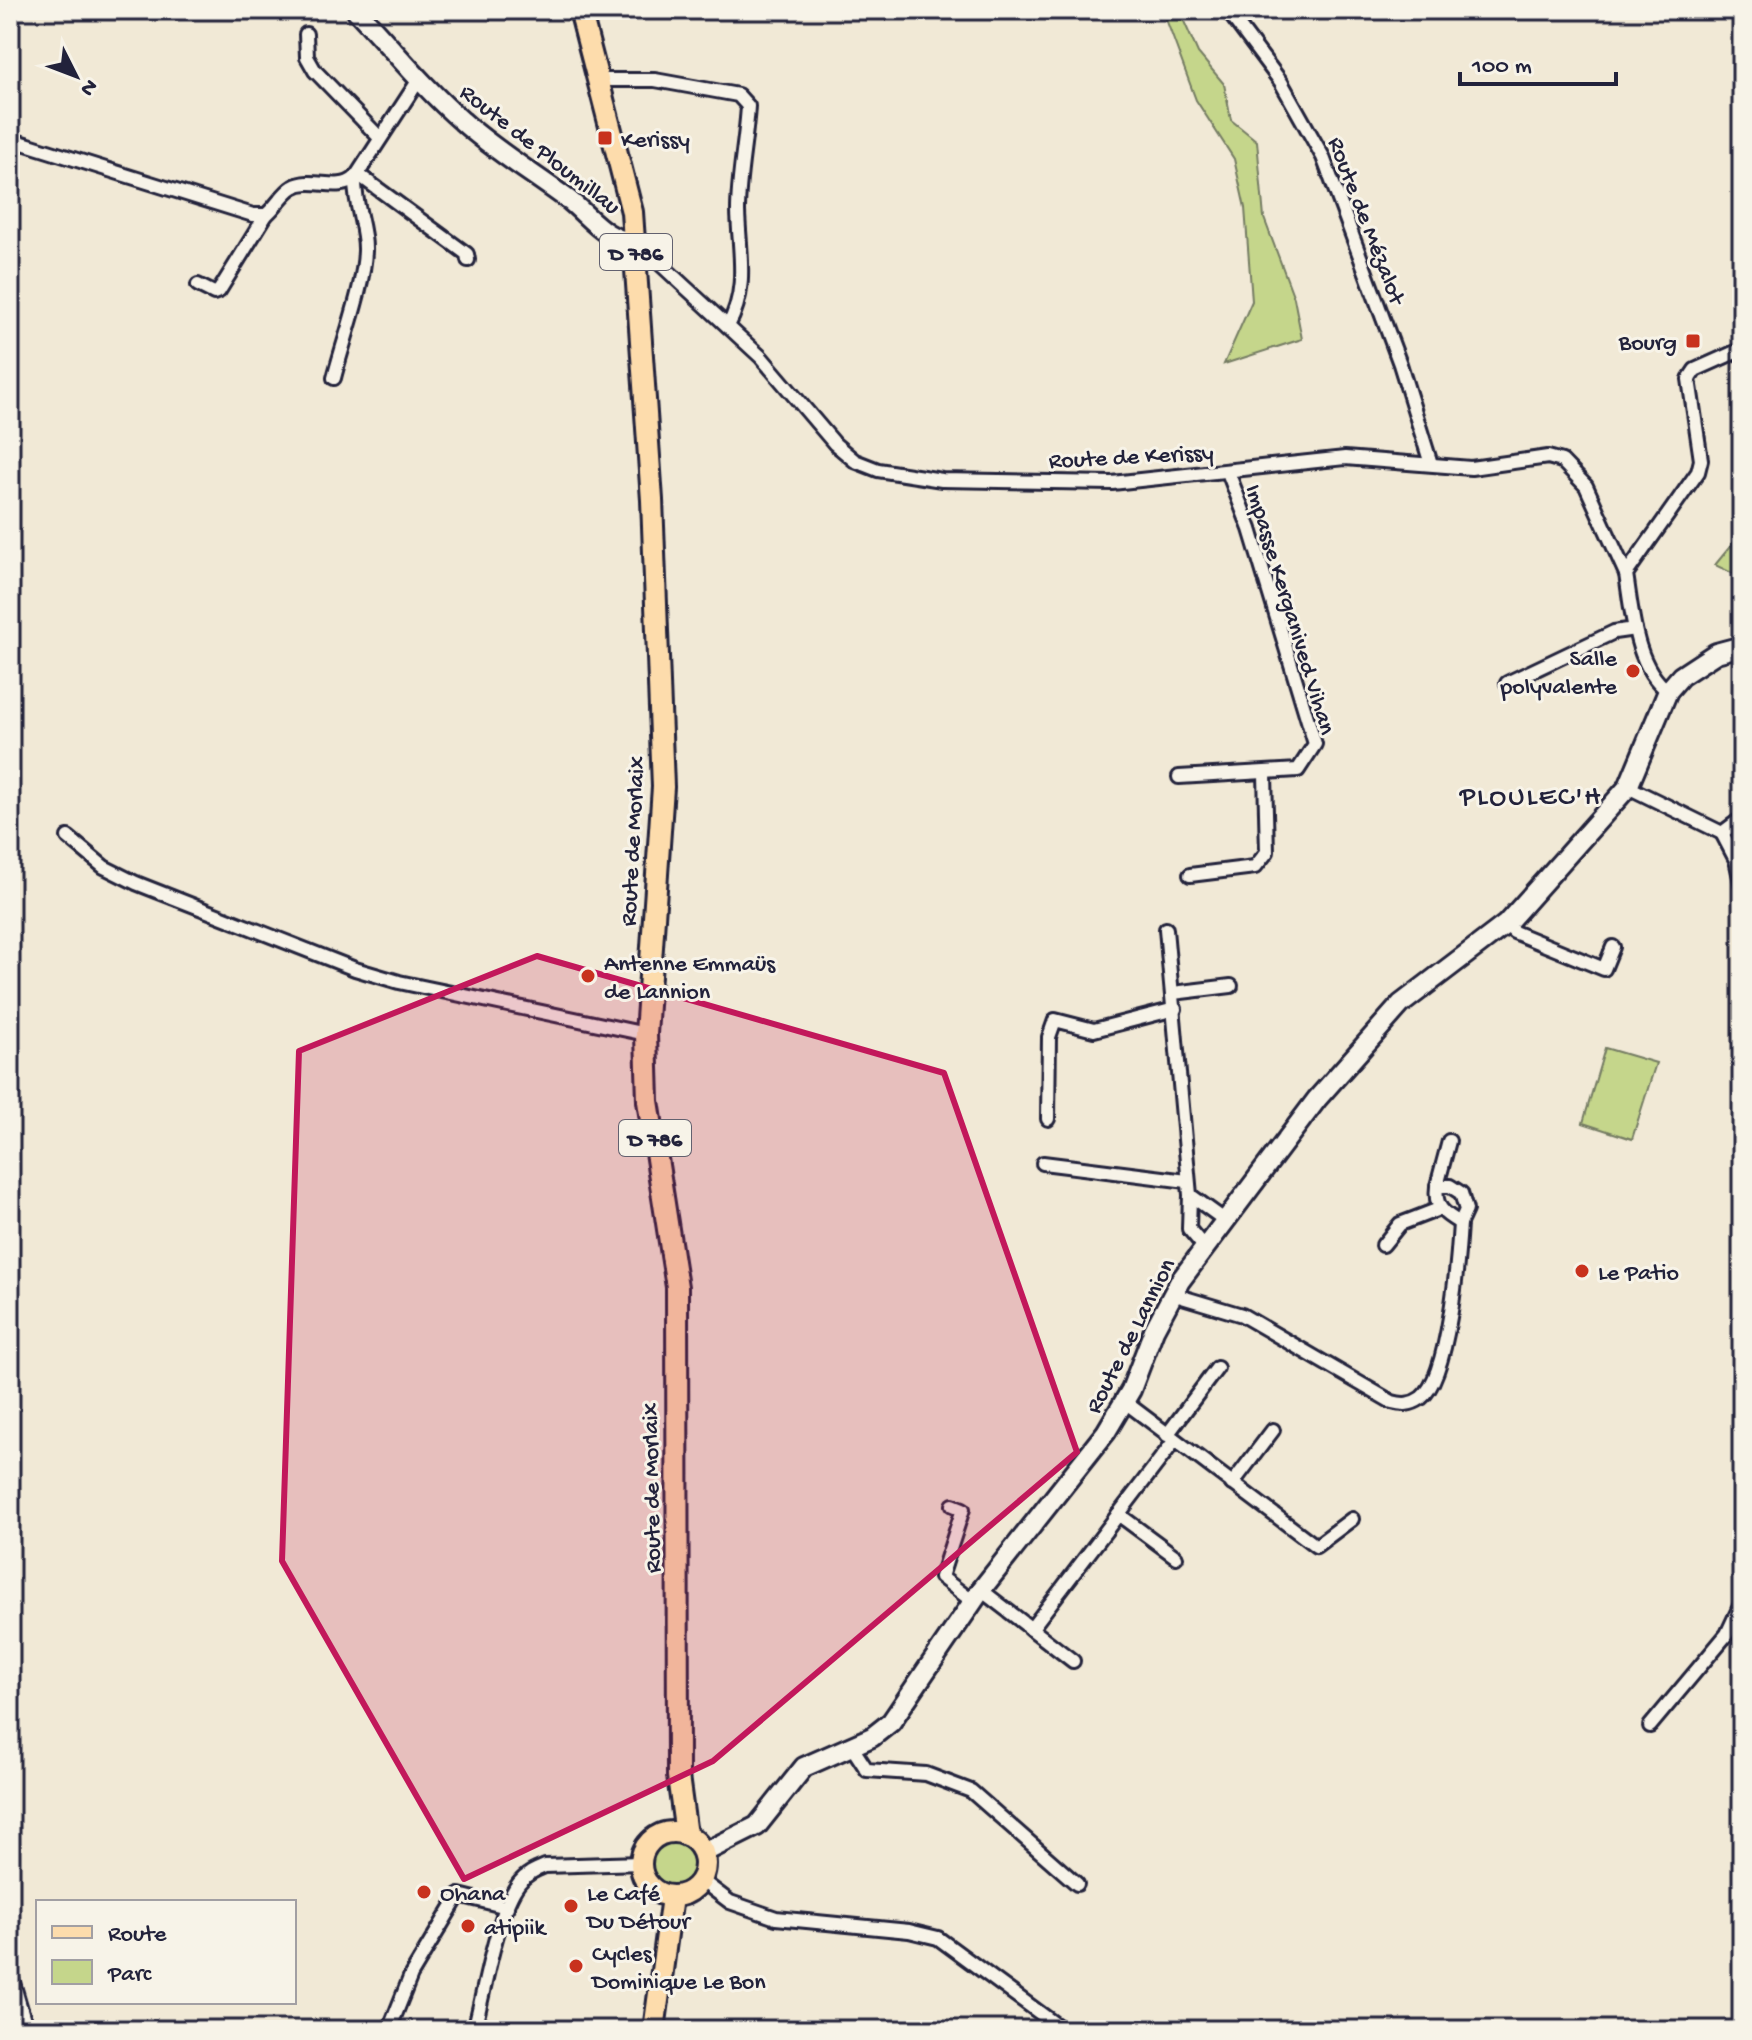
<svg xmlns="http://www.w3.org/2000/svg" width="1752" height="2040" viewBox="0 0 1752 2040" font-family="'Gochi Hand',sans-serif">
<rect width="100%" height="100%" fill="#f1e9d6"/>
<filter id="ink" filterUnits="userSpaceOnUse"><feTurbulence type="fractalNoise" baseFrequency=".0125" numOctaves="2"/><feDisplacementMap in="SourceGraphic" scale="16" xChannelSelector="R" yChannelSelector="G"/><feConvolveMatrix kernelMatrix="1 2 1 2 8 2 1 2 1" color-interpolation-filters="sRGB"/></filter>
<g filter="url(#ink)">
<g fill="#c5d68b" stroke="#747c63" stroke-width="2">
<polygon points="1179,10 1198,53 1224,84 1231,120 1257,141 1264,218 1294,298 1302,339 1224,364 1252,301 1245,208 1234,159 1196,100 1166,19"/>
<polygon points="1742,532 1742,578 1715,565"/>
<polygon points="1605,1048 1656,1063 1632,1139 1583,1123"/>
<circle cx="671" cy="1866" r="26"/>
</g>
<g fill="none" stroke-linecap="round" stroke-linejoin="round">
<g stroke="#22223b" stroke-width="18">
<g id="street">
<polyline points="1227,10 1281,82 1323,157 1400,364 1431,464"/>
<polyline points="306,34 307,57 315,71 380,138"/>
<path d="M 599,80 L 655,80 L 738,95 L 748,106 C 746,141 738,177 738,211 C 739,252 749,288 728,326"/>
<path d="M 10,139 L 253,215 L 266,215 C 276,207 283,193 293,187 C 313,176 338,193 355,178 L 420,78"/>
<polyline points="359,175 467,254 468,260"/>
<polyline points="656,260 761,357 835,444 855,461 878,470 942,480 1112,483 1345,458 1471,468 1548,457 1562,461 1586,486 1626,574"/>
<polyline points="198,285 214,293 219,291 266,215"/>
<path d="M 334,378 C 343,342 364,286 365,251 C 366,227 354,205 355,178"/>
<polyline points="1507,683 1614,632 1635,629"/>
<path d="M 1668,691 C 1635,667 1632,611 1626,574 L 1698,472 L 1701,460 L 1689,379 L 1695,370 L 1742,349"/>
<polyline points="1179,777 1298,770 1315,744 1250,529 1228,472"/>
<polyline points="1628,787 1722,833"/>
<polyline points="1722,833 1736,860 1742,886"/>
<polyline points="1722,833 1742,818"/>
<polyline points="68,837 104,867 136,883 355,969 399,982 646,1034"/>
<polyline points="1190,875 1255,867 1267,852 1265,774"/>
<polyline points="1506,924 1514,932 1604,969 1613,947"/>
<polyline points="1166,929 1190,1195 1189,1229 1205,1248"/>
<polyline points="1173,993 1231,986"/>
<polyline points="1048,1119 1049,1037 1055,1020 1094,1030 1175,1009"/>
<polyline points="1043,1163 1187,1181"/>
<path d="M 1437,1186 L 1450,1186 L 1461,1193 L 1466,1210 L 1460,1223 C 1443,1213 1434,1207 1437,1186 Z"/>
<polyline points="1437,1186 1449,1141"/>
<polyline points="1190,1195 1226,1221"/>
<polyline points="1383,1245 1400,1224 1439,1209"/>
<path d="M 1172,1294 L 1242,1315 L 1392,1402 C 1403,1405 1411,1405 1421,1398 C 1449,1377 1458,1258 1460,1223"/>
<polyline points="1125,1402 1316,1546 1352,1519"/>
<polyline points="1167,1435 1217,1368"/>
<polyline points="1232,1484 1273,1430"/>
<polyline points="953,1505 963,1509 941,1577 972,1601"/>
<polyline points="1118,1514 1176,1557"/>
<polyline points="981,1590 1073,1661"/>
<polyline points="1031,1629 1175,1440"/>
<polyline points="1650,1726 1727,1634 1742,1602"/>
<polyline points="852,1747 867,1770 926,1774 971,1791 1077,1884"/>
<polyline points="701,1880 730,1902 776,1918 909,1931 938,1938 1063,2030"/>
<polyline points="10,1972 27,2030"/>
<polyline points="389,2030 411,1975 459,1895 507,1907"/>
<path d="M 474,2030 C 484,1993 497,1911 519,1883 C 526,1874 535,1870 545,1866 L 641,1863"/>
</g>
</g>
<g stroke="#22223b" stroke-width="24">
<g id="secondary">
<path d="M 356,10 C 391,47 424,88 462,121 C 495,151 534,174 570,201 C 589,216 609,245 636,240"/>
<polyline points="703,1853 757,1826 804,1767 872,1737 891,1722 981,1590 1106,1432 1131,1390 1154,1330 1180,1281 1317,1099 1401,1004 1506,924 1628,787 1668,691 1681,676 1716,653 1742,646"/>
</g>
</g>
<g stroke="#22223b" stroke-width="26">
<g id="primary">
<polyline points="580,10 632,212 652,500 663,787 646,1034 648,1101 677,1287 678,1776 686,1835"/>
<circle cx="673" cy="1864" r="32"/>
<polyline points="654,2030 672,1897"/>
</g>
</g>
<use href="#street" stroke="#f7f3e8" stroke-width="12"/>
<use href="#secondary" stroke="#f7f3e8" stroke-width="18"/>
<use href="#primary" stroke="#fddcac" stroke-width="20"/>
</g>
</g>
<path fill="#c2185b" fill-opacity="0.2" stroke="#c2185b" stroke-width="6" stroke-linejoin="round" d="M 537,956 L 944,1073 L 1077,1452 L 713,1761 L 464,1879 L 282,1561 L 299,1051 Z"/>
<g fill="#c8321e" stroke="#f7f3e8" stroke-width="3">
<rect x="597" y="130" width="16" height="16" rx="4"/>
<rect x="1685" y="333" width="16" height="16" rx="4"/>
<circle cx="1633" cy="671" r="8"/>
<circle cx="588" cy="976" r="8"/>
<circle cx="1582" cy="1271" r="8"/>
<circle cx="424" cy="1892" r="8"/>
<circle cx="571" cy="1906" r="8"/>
<circle cx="468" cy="1926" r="8"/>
<circle cx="576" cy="1966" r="8"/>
</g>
<g text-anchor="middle" stroke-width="6" stroke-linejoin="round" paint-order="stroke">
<g fill="#f7f3e8" stroke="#62616f" stroke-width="2">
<rect x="600" y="234" width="72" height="36" rx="6"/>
<rect x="619" y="1120" width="72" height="36" rx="6"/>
</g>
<g font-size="22" font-weight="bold" fill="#22223b">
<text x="636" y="260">D 786</text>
<text x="655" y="1146">D 786</text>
</g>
<g font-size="24" fill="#22223b" stroke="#f7f3e8" text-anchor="start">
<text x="621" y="146">Kerissy</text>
<text x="1677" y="349" text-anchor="end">Bourg</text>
<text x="1617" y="665" text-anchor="end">Salle<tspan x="1617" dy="28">polyvalente</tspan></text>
<text x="604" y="970">Antenne Emmaüs<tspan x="604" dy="28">de Lannion</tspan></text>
<text x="1598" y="1279">Le Patio</text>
<text x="440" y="1900">Ohana</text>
<text x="587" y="1900">Le Café<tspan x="587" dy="28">Du Détour</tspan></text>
<text x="484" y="1934">atipiik</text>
<text x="592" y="1960">Cycles<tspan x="592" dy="28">Dominique Le Bon</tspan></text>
</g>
<g font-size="24" fill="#22223b" stroke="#f7f3e8">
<text transform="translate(541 148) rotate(38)" y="8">Route de Ploumillau</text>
<text transform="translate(1368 220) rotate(69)" y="8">Route de Mézalot</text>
<text transform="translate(1131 455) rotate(-3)" y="8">Route de Kerissy</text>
<text transform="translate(1292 609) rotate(73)" y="8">Impasse Kerganived Vihan</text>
<text transform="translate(631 841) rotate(-87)" y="8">Route de Morlaix</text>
<text transform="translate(1129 1335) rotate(-63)" y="8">Route de Lannion</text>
<text transform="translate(650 1488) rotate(-91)" y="8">Route de Morlaix</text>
</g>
<g font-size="28" letter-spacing="2" fill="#22223b" stroke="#f7f3e8">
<text x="1531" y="804">PLOULEC'H</text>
</g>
</g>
<rect width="1752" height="2040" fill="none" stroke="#f7f3e8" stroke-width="40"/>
<rect x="20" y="20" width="1712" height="2000" fill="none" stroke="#22223b" stroke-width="3" filter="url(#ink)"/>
<rect x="36" y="1900" width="260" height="104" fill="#f7f3e8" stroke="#a29fa3" stroke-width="2"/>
<rect x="52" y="1926" width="40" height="12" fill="#fddcac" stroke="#a29fa3" stroke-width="2"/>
<text x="108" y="1940" font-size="24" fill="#22223b">Route</text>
<rect x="52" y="1960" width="40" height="24" fill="#c5d68b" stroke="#a29fa3" stroke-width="2"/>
<text x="108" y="1980" font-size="24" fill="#22223b">Parc</text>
<g transform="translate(76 76) rotate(132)" stroke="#f7f3e8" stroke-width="6" paint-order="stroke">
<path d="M0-6L14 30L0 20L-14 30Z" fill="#22223b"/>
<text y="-12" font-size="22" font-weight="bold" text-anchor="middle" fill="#22223b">N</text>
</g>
<path d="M1460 72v12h156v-12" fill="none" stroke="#22223b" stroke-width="4"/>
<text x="1472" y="72" font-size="24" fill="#22223b" stroke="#f7f3e8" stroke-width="6" paint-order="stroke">100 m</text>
</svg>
